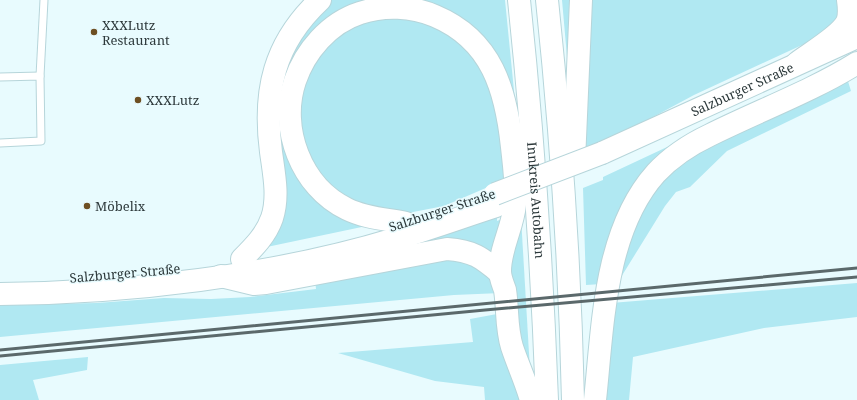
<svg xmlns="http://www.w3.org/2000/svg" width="857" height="400" viewBox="0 0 857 400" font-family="'Noto Serif',serif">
<rect width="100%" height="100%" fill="#e8fbfe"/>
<g fill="#b0e8f2">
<polygon points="328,0 505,0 515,101 512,101 487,45 379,1 302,51 289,152 376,224 262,248 273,104 296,35"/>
<polygon points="562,0 574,0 568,68"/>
<polygon points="589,0 841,0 843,10 828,33 694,95 642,123 585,148"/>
<polygon points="403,14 461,36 499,100 509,178 444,206 408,213 379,213 329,189 301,146 298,88 308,64 351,23"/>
<polygon points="847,78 851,91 727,151 690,187 676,192 665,206 618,282 638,209 681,159"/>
<polygon points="682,140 602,284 586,285 583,188 603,180 603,177"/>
<polygon points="497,215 497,221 507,217 493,257 371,252"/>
<polygon points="521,217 530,370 514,332 507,257"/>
<path d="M 448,256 C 479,263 486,264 501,293 L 454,295 L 0,337 L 0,305 L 97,303 L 164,298 L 211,299 L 250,297 L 316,289 L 315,279 Z"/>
<polygon points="857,283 857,317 764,328 633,357 629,400 601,400 611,303"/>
<polygon points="497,314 503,356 526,400 485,400 484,387 435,381 338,353 473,342 470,319"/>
<polygon points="88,357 87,370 33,380 39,400 0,400 0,365"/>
</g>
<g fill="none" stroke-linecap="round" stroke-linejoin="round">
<g stroke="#b6d5da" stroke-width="9">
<g id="service">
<polyline points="40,76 44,0"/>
<polyline points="0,77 40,76 41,141 0,143"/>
</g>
</g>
<g stroke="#b6d5da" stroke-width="24">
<g id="primary">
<path id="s1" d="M 602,153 L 857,37"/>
<path d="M 0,294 C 127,293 273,276 395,239 C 429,229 462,217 496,206"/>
</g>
</g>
<g stroke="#b6d5da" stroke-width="24">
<g id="motorway">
<path id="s2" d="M 519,0 C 533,133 542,266 547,400"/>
<path d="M 547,0 C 561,133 570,266 573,400"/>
<path d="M 797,63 C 810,53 840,36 847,22 C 850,15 849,7 848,0"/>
<polyline points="574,161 581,0"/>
<path d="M 406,223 C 386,219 365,218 347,209 C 301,187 279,128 295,81 C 305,51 329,23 360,13 C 384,5 412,6 435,16 C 492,40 506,90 512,147 C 514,166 517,186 515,204 C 513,227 500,248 500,271 C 500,278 503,284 505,290 C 508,309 506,328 512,347 C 518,365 526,382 531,400"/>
<path d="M 242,259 C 254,247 266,235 272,218 C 279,197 274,174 271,152 C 263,91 274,43 320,0"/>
<path d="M 221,276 L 254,284 L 266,283 L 447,249 C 473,251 481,257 500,273"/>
<path d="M 595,400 C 603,326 604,231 656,173 C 671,157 691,144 710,135 C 758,111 812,91 857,63"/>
</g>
</g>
<use href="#service" stroke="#fff" stroke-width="7"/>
<use href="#primary" stroke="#fff" stroke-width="22"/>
<use href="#motorway" stroke="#fff" stroke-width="22"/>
<g stroke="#5b696b" stroke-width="3">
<polyline points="0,350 857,268"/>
<polyline points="0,356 485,310 857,277"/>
</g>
<g stroke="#b6d5da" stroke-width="24" stroke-linecap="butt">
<polyline id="primary-bridge" points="495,194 602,153"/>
</g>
<use href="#primary-bridge" stroke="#fff" stroke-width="22"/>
</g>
<g fill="#6d4f23" stroke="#e8fbfe" stroke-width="1.5">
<circle cx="94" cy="32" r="4"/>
<circle cx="138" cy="100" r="4"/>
<circle cx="87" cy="206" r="4"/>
</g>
<g text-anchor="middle" stroke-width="3" stroke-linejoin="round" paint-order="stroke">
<g font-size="13" fill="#2d393b" stroke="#e8fbfe" text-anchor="start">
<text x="102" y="30">XXXLutz<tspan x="102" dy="15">Restaurant</tspan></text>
<text x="146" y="105">XXXLutz</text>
<text x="95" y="211">Möbelix</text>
</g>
<g font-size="13" fill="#2d393b" stroke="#e8fbfe">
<text dy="5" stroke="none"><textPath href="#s1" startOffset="154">Salzburger Straße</textPath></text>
<text dy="5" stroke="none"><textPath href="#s2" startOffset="201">Innkreis Autobahn</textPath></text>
<text transform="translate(442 210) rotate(-18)" y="5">Salzburger Straße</text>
<text transform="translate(125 273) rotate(-5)" y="5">Salzburger Straße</text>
</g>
</g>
</svg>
